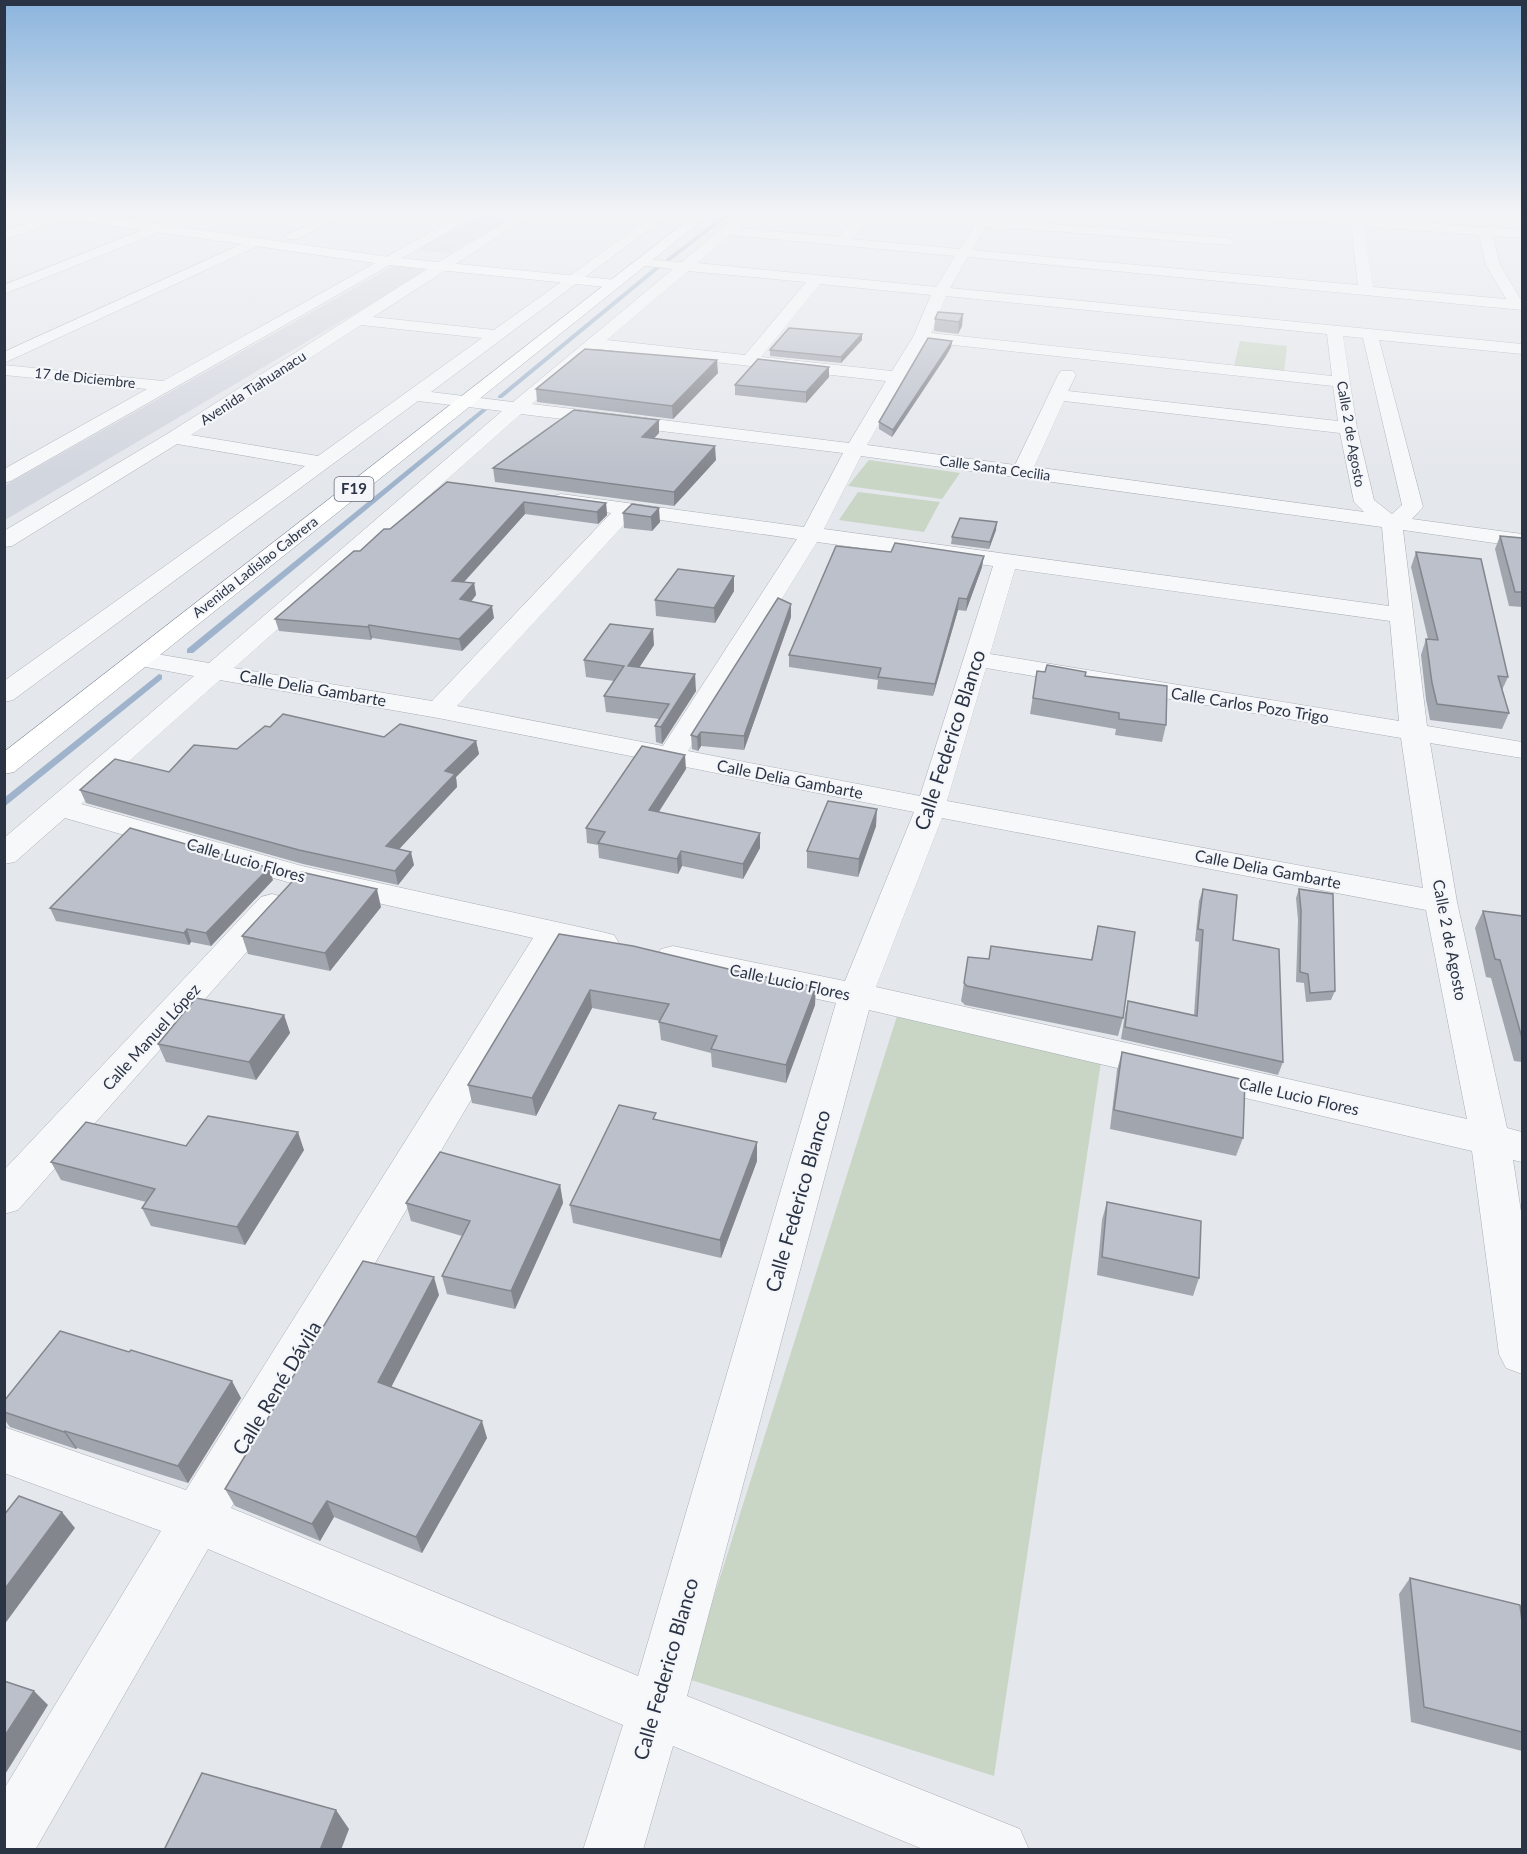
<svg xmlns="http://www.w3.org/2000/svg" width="1527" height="1854" viewBox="0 0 1527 1854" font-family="Lato,sans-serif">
<rect width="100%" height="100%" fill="#e4e7ec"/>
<g fill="#d2d6de">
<polygon points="482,213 520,213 450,253 415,250"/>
<polygon points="395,265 428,270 5,520 4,486"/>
</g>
<g fill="#c9d6c5">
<polygon points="1240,341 1287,346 1284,371 1234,366"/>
<polygon points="869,460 960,473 942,499 848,486"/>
<polygon points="858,492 940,502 924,532 839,520"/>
<polygon points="897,1016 1102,1055 994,1776 688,1679"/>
</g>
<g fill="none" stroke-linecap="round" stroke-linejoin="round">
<g fill="#9fb4cc" fill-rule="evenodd">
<polygon points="727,213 732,213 670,261 666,261 666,259"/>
<polygon points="655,267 660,268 502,398 498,398 498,396"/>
<polygon points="482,409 487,410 193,653 187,653 187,649"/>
<polygon points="159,674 162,675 162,679 4,807 4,798"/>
</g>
<g stroke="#a9aeb7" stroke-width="1">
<g id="minor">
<polygon points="56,213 69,215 67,218 4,240 4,231"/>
<polygon points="333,213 350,213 297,239 287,239 285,236"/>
<polygon points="465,213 481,213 11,481 4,483 4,469 147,389 4,375 4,365 163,381"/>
<path d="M 520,213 L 535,213 L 373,317 L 494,330 L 657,213 L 671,213 L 431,392 L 513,402 L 673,269 L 637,265 L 635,262 L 637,259 L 682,262 L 740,213 L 754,213 L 738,228 L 838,237 L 861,213 L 874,213 L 851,239 L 960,249 L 982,213 L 994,213 L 991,219 L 1226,238 L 1231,239 L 1233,242 L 1231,245 L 986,226 L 972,250 L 1358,285 L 1351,225 L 1239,217 L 1233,213 L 1293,213 L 1522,230 L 1522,238 L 1493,236 L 1500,265 L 1522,301 L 1522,310 L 968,257 L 950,288 L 1522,344 L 1522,354 L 1379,340 L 1423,507 L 1412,519 L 1522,534 L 1522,547 L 1403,530 L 1427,726 L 1522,742 L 1522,758 L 1430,743 L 1457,902 L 1507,1128 L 1522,1132 L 1522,1162 L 1513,1160 L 1522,1218 L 1522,1374 L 1506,1368 L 1499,1354 L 1472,1151 L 869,1010 L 687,1696 L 1020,1829 L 1029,1850 L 925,1850 L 673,1746 L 643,1850 L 583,1850 L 623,1725 L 208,1549 L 35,1850 L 4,1850 L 4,1789 L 161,1531 L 4,1473 L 4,1427 L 186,1490 L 533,938 L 298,885 L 65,818 L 15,862 L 4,864 L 4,838 L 194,676 L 130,664 L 126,659 L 130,654 L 139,651 L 209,663 L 502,411 L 418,401 L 13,700 L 4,702 L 4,681 L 305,466 L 177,444 L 12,546 L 4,547 L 4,531 L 167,434 L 435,264 ZM 1364,226 L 1479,235 L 1486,265 L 1506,299 L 1373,287 ZM 730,235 L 955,256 L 936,287 L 697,263 ZM 688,271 L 806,282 L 745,355 L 607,340 ZM 820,284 L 931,295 L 913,337 L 892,371 L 761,357 ZM 946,296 L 1327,334 L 1332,376 L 931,333 ZM 361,325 L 482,338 L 318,456 L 191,435 ZM 1343,336 L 1363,338 L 1402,505 L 1392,514 L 1374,500 L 1357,428 ZM 926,342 L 1333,386 L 1338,421 L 1068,391 L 1076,375 L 1073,371 L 1061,371 L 1058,375 L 1015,465 L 867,445 ZM 597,349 L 886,381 L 849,443 L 532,404 ZM 1064,401 L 1340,433 L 1354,502 L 1364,512 L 1034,467 ZM 521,414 L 843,453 L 804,527 L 561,494 L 554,496 L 551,500 L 554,504 L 611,513 L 432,701 L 234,668 ZM 861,456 L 1382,527 L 1389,606 L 824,529 ZM 632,516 L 797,539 L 663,746 L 457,706 ZM 817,542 L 993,566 L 920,796 L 688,751 ZM 1015,569 L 1390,621 L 1399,721 L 990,654 ZM 986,668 L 1401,738 L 1423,888 L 947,801 ZM 220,680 L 438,718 L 914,812 L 845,981 L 673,946 L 661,949 L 656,957 L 661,965 L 673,968 L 836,1003 L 638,1676 L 231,1508 L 562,945 L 602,954 L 614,951 L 619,943 L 614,935 L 602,932 L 302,866 L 81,804 ZM 942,818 L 1426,910 L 1467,1119 L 876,987 Z"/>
<polygon points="155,225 160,226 161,229 160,232 4,294 4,285"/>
<polygon points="255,238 260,239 262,242 260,245 4,363 4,352"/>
<polygon points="272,894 283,897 288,904 283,911 18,1210 4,1214 4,1170 261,897"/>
</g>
</g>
<g stroke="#a3abb8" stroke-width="1">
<polygon id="major" points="45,213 79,213 389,257 616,280 623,284 616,288 389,265 51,217"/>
</g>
<g stroke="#8b94a3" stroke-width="1">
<polygon id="highway" points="697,213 711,213 14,772 4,774 4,752"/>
</g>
<use href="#minor" fill="#f7f8fa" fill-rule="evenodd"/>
<use href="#major" fill="#fff" fill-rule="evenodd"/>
<use href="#highway" fill="#fff" fill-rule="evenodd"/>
</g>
<g fill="#a1a5ae">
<polygon points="963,314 962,326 958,334 934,331 935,319"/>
<polygon points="862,340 841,363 770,356 770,350"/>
<polygon points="952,341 951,347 946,356 892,437 879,429 879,422"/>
<polygon points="829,367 829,377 806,403 735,395 735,385"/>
<polygon points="718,373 673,419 537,402 536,389"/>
<polygon points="659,433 654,438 716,460 674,506 495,482 493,468"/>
<polygon points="447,482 606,503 607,515 598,524 525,514 464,582 474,583 476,595 471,602 494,618 462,651 372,638 371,640 279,631 275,619 360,551 390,529"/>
<polygon points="632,504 660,522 652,531 624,528 623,513"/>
<polygon points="996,530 989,549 951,544 952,537"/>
<polygon points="1500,536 1522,538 1522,607 1509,606 1495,549"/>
<polygon points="1416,552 1508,677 1502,690 1509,713 1502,729 1430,720 1426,699 1421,655 1426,639 1428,639 1411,567"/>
<polygon points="982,567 966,611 958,610 933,696 877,689 878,680 789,667 789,655"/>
<polygon points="734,576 734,591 715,623 656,616 655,600"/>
<polygon points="791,617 744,750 701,746 698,751 692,749 691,735"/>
<polygon points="654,645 639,668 696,691 662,744 656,742 655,726 659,719 606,712 604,696 614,681 586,677 584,660"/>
<polygon points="1037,671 1045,672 1086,672 1085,676 1166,725 1162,742 1115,735 1116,729 1030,714"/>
<polygon points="270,727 384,737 476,741 479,754 456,777 457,787 399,849 414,865 398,885 303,864 86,803 80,790 169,772 237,749"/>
<polygon points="686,769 659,812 760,848 743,879 682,866 678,874 599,858 598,845 587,843 586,828"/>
<polygon points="876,826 858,877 807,868 807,851"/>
<polygon points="273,880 211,946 191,942 189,945 56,921 50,908"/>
<polygon points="1203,889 1233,940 1283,1062 1278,1075 1121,1039 1125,1014 1128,1001 1194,1015 1199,942 1195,941 1199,901"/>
<polygon points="1299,889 1335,991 1331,1000 1306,1002 1304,983 1296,982 1298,920 1296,898"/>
<polygon points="381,907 330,971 248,954 242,936"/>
<polygon points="1483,911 1522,916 1522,1062 1514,1061 1491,978 1486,977 1475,928"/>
<polygon points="1098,926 1123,1018 1118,1036 965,1005 961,1001 964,983 989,959 1091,960"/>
<polygon points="559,934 815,1005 786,1083 712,1067 711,1053 661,1040 659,1022 660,1021 592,1008 536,1116 472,1103 468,1085"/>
<polygon points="284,1015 290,1033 256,1080 166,1062 158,1044"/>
<polygon points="1122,1052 1243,1138 1236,1156 1110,1129 1117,1070"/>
<polygon points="656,1120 757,1161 721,1258 573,1223 570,1205"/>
<polygon points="186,1146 304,1150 245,1245 151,1226 142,1208 146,1202 61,1180 51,1162"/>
<polygon points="560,1185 563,1203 515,1309 447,1294 442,1276 462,1236 411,1221 406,1203"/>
<polygon points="1107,1202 1199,1278 1193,1296 1097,1275 1102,1220"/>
<polygon points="439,1295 391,1387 487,1438 422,1553 334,1517 320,1541 235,1506 225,1489"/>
<polygon points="241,1398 188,1483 77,1448 76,1449 10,1427 4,1419 4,1401"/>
<polygon points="1410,1578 1522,1622 1522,1751 1411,1722 1399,1594"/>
</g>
<g fill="#83868d">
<polygon points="963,314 962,326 958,334 959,322"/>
<polygon points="862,334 862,340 841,363 841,357"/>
<polygon points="952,341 951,347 946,356 892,437 893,430"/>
<polygon points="717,360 718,373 673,419 672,406"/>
<polygon points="829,367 829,377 806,403 806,392"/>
<polygon points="659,420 659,433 642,451 642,437"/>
<polygon points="715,446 716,460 674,506 674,492"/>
<polygon points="524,502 525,514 454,593 452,581"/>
<polygon points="606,503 607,515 598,524 597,512"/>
<polygon points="659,508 660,522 652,531 651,517"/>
<polygon points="997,522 996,530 989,549 990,542"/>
<polygon points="984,556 982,567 966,611 967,599"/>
<polygon points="734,576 734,591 715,623 714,608"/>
<polygon points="474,583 476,595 462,612 460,599"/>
<polygon points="959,598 958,610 933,696 935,684"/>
<polygon points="791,604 791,617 744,750 744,736"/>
<polygon points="492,606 494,618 462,651 459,639"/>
<polygon points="369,625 372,638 371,640 368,627"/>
<polygon points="653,629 654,645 629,683 628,666"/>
<polygon points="695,674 696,691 662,744 661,727"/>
<polygon points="701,732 701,746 698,751 697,737"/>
<polygon points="476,741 479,754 456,777 457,787 389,860 386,846 445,771"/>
<polygon points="685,755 686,769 650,825 649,810"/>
<polygon points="877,809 876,826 858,877 859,859"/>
<polygon points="760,833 760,848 743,879 743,864"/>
<polygon points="681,851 682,866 678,874 677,859"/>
<polygon points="411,852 414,865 398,885 395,871"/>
<polygon points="269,868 273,880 211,946 206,933"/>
<polygon points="377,889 381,907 330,971 325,953"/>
<polygon points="187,929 191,942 189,945 184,933"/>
<polygon points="816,987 815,1005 786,1083 786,1065"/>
<polygon points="590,990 592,1008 536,1116 532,1098"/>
<polygon points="284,1015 290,1033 256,1080 249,1062"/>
<polygon points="298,1132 304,1150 245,1245 237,1227"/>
<polygon points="757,1142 757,1161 721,1258 720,1240"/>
<polygon points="560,1185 563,1203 515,1309 511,1291"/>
<polygon points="434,1277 439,1295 385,1399 378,1382"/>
<polygon points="232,1381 241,1398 188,1483 178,1466"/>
<polygon points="482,1421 487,1438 422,1553 416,1537"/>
<polygon points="65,1431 77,1448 76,1449 64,1432"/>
<polygon points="327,1501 334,1517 320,1541 312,1524"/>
<polygon points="62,1512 75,1528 4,1625 4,1590"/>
<polygon points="34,1691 48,1705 4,1776 4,1737"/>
<polygon points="336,1810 349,1829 341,1850 320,1850"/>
</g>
<g fill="#bbc0ca" stroke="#83868d" stroke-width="1.5">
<polygon points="938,312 963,314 959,322 935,319"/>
<polygon points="789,328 862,334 841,357 770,350"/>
<polygon points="928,338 952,341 947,349 893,430 879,422"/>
<polygon points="585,349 717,360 672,406 536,389"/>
<polygon points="758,359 829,367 806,392 735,385"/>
<polygon points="574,410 659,420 642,437 715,446 674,492 493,468"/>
<polygon points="447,482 606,503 597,512 524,502 452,581 474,583 460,599 492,606 459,639 369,625 368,627 275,619 354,551 360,551 384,529 390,529"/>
<polygon points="632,504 659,508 651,517 623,513"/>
<polygon points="960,518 997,522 990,542 952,537"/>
<polygon points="1500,536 1522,538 1522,592 1515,592"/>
<polygon points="895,543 984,556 967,599 959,598 935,684 878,677 881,668 789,655 836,546 891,552"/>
<polygon points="1416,552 1481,559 1508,677 1498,676 1509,713 1437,704 1432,683 1426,639 1438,640"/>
<polygon points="678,569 734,576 714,608 655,600"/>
<polygon points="778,598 791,604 744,736 701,732 697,737 691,735"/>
<polygon points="610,624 653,629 628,666 695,674 661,727 655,726 669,704 604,696 624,666 584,660"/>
<polygon points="1047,665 1086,672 1085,676 1167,686 1166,725 1119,719 1119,713 1033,698 1037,671 1045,672"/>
<polygon points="283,714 384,737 400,724 476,741 445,771 455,774 386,846 411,852 395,871 299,850 80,790 115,759 169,772 194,745 237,749 265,726 270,727"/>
<polygon points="642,746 685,755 649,810 760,833 743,864 681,851 677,859 598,843 605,832 586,828"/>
<polygon points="828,801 877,809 859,859 807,851"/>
<polygon points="130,828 269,868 206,933 187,929 184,933 50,908"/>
<polygon points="301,872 377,889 325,953 242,936"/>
<polygon points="1203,889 1237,895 1233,940 1279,949 1283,1062 1125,1027 1128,1001 1197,1016 1203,930 1198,929"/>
<polygon points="1299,889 1333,894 1335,991 1310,993 1308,974 1300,972 1301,911"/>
<polygon points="1483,911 1522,916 1522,1038 1500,960 1495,959"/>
<polygon points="1098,926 1135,932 1123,1018 967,986 964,983 968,957 989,959 991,946 1092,960"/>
<polygon points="559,934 633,946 745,973 816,987 786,1065 711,1049 717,1036 659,1022 669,1004 590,990 532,1098 468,1085"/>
<polygon points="196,998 284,1015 249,1062 158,1044"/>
<polygon points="1122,1052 1245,1080 1243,1138 1114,1110"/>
<polygon points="619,1105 656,1113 653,1119 757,1142 720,1240 570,1205"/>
<polygon points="208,1116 298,1132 237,1227 142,1208 155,1189 51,1162 86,1122 186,1146"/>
<polygon points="440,1152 560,1185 511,1291 442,1276 470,1221 406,1203"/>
<polygon points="1107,1202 1201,1221 1199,1278 1102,1257"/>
<polygon points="363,1261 434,1277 378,1382 482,1421 416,1537 327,1501 312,1524 225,1489"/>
<polygon points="60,1331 129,1352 131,1350 232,1381 178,1466 65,1431 64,1432 4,1412 4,1401"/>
<polygon points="19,1496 62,1512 4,1590 4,1515"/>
<polygon points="1410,1578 1520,1605 1522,1622 1522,1732 1424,1707"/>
<polygon points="4,1681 34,1691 4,1737"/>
<polygon points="202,1773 336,1810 320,1850 164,1850"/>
</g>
<linearGradient id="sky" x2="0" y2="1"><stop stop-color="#8bb4dd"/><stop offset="0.45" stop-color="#f3f4f6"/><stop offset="1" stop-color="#f3f4f6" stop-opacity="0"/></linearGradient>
<rect width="1527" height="473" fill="url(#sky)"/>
<g text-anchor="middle" stroke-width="4.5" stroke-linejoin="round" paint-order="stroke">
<g font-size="14" fill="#2b3445" stroke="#f4f6f9">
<text transform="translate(85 378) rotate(6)" y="5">17 de Diciembre</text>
<text transform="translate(253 388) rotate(-33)" y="5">Avenida Tiahuanacu</text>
<text transform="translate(1351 434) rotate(80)" y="5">Calle 2 de Agosto</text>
<text transform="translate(995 468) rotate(8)" y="5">Calle Santa Cecilia</text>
<text transform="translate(255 567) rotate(-38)" y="5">Avenida Ladislao Cabrera</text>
</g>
<rect fill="#f4f6f9" stroke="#676e7b" stroke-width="1.5" x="334.5" y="477" width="39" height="24" rx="4.5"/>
<g font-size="15" font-weight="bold" fill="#2b3445">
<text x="354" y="494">F19</text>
</g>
<g font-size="16" fill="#2b3445" stroke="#f4f6f9">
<text transform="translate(313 688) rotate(10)" y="6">Calle Delia Gambarte</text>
<text transform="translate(1250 705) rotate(9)" y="6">Calle Carlos Pozo Trigo</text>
<text transform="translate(790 779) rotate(11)" y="6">Calle Delia Gambarte</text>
<text transform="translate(246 860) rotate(16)" y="6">Calle Lucio Flores</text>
<text transform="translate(1268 869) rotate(11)" y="6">Calle Delia Gambarte</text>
<text transform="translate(1450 940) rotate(79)" y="6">Calle 2 de Agosto</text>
<text transform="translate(790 982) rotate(12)" y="6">Calle Lucio Flores</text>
<text transform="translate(151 1037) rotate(-48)" y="6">Calle Manuel López</text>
<text transform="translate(1299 1096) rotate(13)" y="6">Calle Lucio Flores</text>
</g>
<g font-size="20" fill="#2b3445" stroke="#f4f6f9">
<text transform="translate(950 740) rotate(-72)" y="7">Calle Federico Blanco</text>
<text transform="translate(798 1201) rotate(-74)" y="7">Calle Federico Blanco</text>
<text transform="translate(277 1388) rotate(-59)" y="7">Calle René Dávila</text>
<text transform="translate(666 1669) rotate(-74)" y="7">Calle Federico Blanco</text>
</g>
</g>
<rect width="1527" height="1854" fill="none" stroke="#2b3445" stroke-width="12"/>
</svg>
